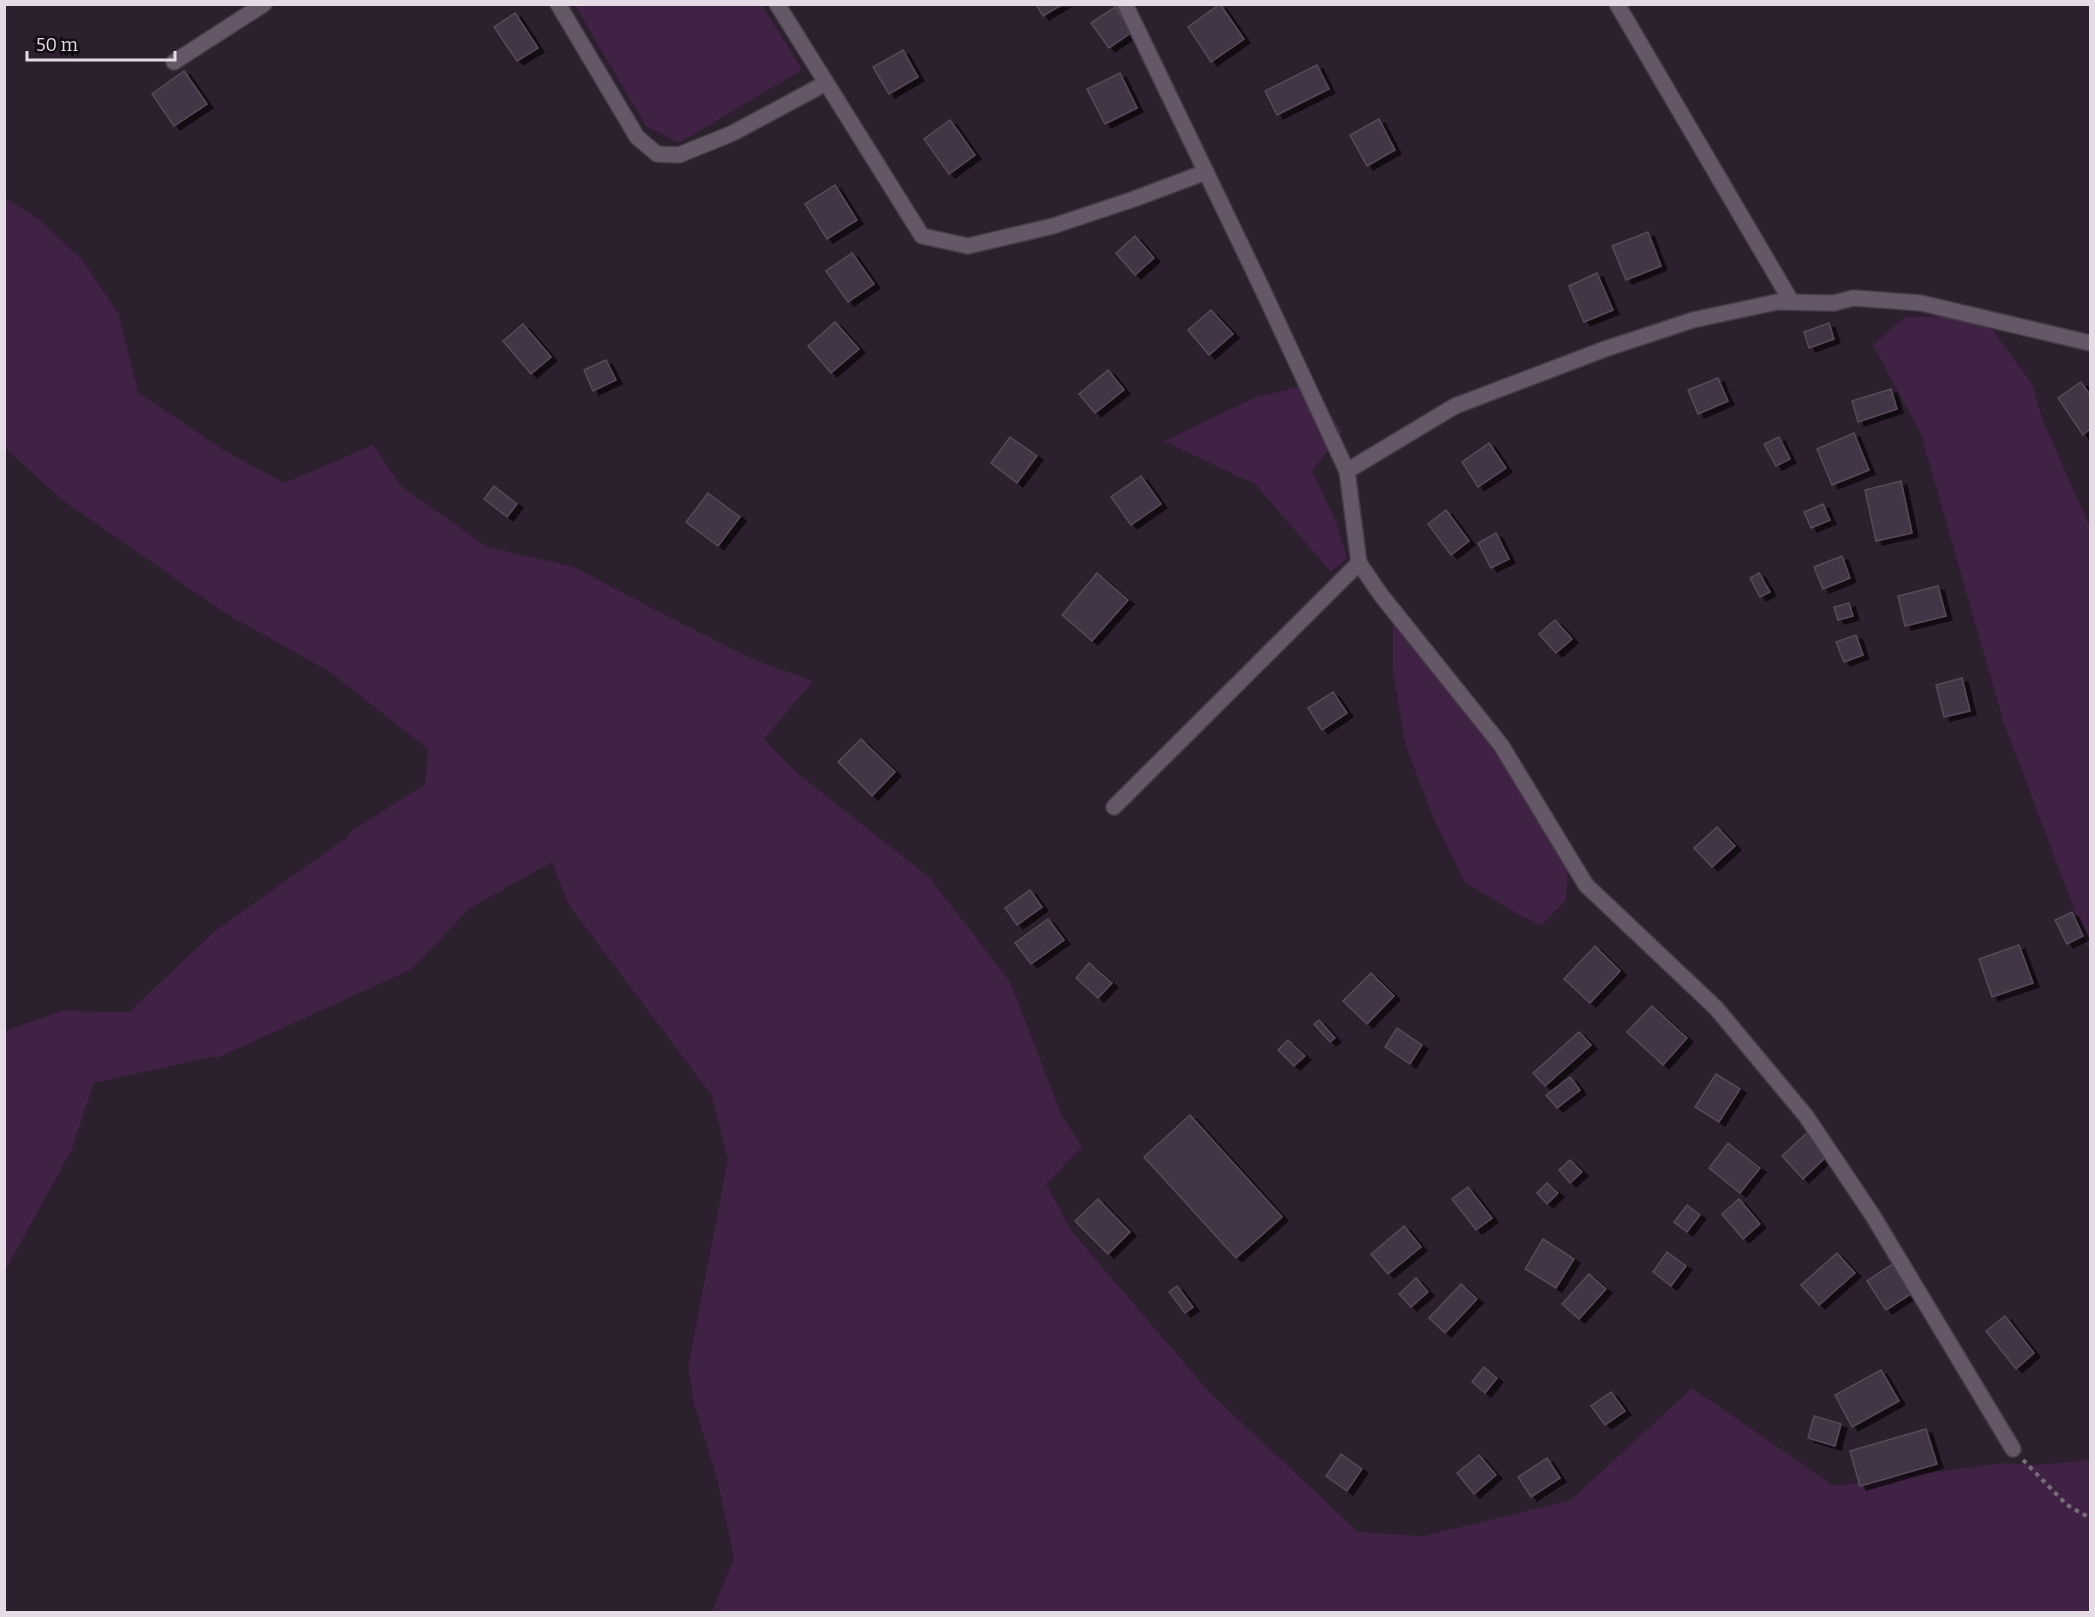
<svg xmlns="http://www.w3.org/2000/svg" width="2095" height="1617" viewBox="0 0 2095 1617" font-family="Bitter,serif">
<defs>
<filter id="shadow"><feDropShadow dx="6" dy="4" stdDeviation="0" flood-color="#0009"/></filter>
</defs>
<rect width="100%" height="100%" fill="#2c1f2e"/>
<g fill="#402344">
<polygon points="575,5 762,5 802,70 679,143 646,126"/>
<polygon points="5,198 40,220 83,261 118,313 138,392 223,450 285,483 373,445 401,486 487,547 574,567 684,625 757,661 813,681 764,739 796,772 930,878 1010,982 1062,1116 1082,1147 1046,1184 1072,1232 1210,1393 1358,1532 1424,1536 1571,1500 1692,1388 1834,1486 2003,1463 2036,1465 2090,1460 2090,1612 712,1612 734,1558 717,1478 694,1403 688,1367 728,1160 712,1096 568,904 552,862 470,908 412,969 217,1058 211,1057 94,1083 72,1149 5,1271 5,1031 62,1011 129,1012 215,931 349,836 349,833 425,784 428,749 330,672 225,613 61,499 5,448"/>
<polygon points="1905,317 1983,317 2032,384 2043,421 2090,527 2090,951 2004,723 1921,434 1873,345"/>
<polygon points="1311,384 1342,432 1312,471 1336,522 1347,558 1331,572 1255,484 1164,441 1254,398"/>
<polygon points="1393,620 1470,709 1550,808 1568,866 1566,900 1542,925 1519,915 1465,882 1433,817 1405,743 1393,670"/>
</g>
<g fill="#433545" stroke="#574959" stroke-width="1.5" filter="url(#shadow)">
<polygon points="1036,4 1063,4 1043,16"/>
<polygon points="1220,4 1244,39 1211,62 1188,27"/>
<polygon points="1115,7 1132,32 1109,48 1091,23"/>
<polygon points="515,13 538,48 517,61 494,27"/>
<polygon points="903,50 918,77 889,94 873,67"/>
<polygon points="1317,65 1329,89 1277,115 1265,91"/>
<polygon points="184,71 207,104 174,126 152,94"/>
<polygon points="1120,73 1137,108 1105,124 1087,89"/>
<polygon points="1379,119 1395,150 1367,166 1350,135"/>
<polygon points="950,120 975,155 949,174 924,139"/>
<polygon points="835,185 857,220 827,239 805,204"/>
<polygon points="1648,232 1661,266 1626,280 1612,246"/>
<polygon points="1135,236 1154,258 1135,275 1116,253"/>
<polygon points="852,253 874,284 848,302 826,271"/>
<polygon points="1597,273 1613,310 1584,322 1569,286"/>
<polygon points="1211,310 1233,334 1209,355 1188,330"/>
<polygon points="835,322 859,349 831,373 808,346"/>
<polygon points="1829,323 1834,339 1809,348 1804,332"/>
<polygon points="523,324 551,357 531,374 503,341"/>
<polygon points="606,360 616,380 593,391 584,370"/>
<polygon points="1108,370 1124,390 1095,413 1079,394"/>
<polygon points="1718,378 1728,401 1698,414 1688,390"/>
<polygon points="2081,382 2090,395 2090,429 2083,435 2058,398"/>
<polygon points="1891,389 1897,409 1858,422 1852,401"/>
<polygon points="1854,433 1869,470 1832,485 1817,449"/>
<polygon points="1010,437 1037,456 1017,483 991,463"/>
<polygon points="1779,437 1790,459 1776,466 1764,444"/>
<polygon points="1489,443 1506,468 1478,487 1462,462"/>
<polygon points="1141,476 1161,504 1131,525 1111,497"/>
<polygon points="1901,481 1912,533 1876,541 1865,490"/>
<polygon points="494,486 517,504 507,517 484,499"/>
<polygon points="708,493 740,517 718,546 686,522"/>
<polygon points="1823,504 1830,520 1811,528 1804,512"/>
<polygon points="1446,510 1469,541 1451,555 1428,524"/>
<polygon points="1496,533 1509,559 1491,568 1478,543"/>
<polygon points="1842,556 1850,578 1823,589 1814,567"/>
<polygon points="1097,573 1128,600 1092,641 1062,615"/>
<polygon points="1759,573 1770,592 1760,597 1750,578"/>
<polygon points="1938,586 1946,616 1905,626 1898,596"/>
<polygon points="1849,603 1853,616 1838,620 1834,607"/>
<polygon points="1555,620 1572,639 1556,653 1539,634"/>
<polygon points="1856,635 1863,655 1844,662 1836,642"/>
<polygon points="1962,678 1970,711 1944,717 1936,685"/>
<polygon points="1333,692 1347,713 1322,730 1308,708"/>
<polygon points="861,739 895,772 872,796 838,762"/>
<polygon points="1717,827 1735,846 1712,867 1694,848"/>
<polygon points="1030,890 1042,907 1017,925 1005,908"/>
<polygon points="2072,912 2083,936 2067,944 2055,920"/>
<polygon points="1048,919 1064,940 1031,964 1015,943"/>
<polygon points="2019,945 2033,983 1992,997 1979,959"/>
<polygon points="1595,946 1620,971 1590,1003 1564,979"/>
<polygon points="1089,963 1112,983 1098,998 1076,978"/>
<polygon points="1371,973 1394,996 1367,1024 1343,1001"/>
<polygon points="1652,1006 1687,1038 1663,1065 1627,1032"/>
<polygon points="1319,1020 1335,1038 1330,1042 1314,1024"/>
<polygon points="1397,1028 1422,1045 1410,1064 1385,1047"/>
<polygon points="1579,1032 1591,1045 1545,1086 1533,1073"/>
<polygon points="1288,1040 1305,1056 1294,1066 1278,1050"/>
<polygon points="1716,1074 1740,1089 1719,1122 1695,1107"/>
<polygon points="1570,1077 1580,1090 1557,1108 1546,1095"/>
<polygon points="1190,1115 1282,1217 1236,1258 1144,1157"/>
<polygon points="1808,1132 1829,1154 1803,1179 1782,1156"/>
<polygon points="1728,1143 1760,1168 1740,1193 1709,1168"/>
<polygon points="1570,1160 1582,1172 1570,1183 1559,1170"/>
<polygon points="1547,1183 1558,1193 1547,1204 1537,1193"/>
<polygon points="1468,1187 1492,1218 1476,1230 1452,1199"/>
<polygon points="1098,1199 1130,1232 1108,1254 1075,1221"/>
<polygon points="1739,1199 1760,1224 1743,1239 1722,1214"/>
<polygon points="1687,1205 1700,1215 1687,1232 1674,1222"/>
<polygon points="1404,1226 1421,1247 1388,1274 1371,1254"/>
<polygon points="1543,1239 1574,1259 1556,1288 1525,1269"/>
<polygon points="1667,1252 1686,1266 1671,1286 1653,1272"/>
<polygon points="1837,1253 1855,1273 1819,1305 1801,1285"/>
<polygon points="1897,1261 1917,1290 1886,1310 1867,1281"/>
<polygon points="1589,1274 1606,1289 1579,1319 1562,1304"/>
<polygon points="1416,1278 1428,1292 1411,1307 1399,1294"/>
<polygon points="1461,1284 1477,1299 1445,1333 1429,1318"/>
<polygon points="1177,1286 1193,1307 1185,1313 1169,1292"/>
<polygon points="2005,1316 2034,1353 2016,1369 1986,1331"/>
<polygon points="1484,1367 1497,1378 1485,1393 1472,1382"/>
<polygon points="1881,1370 1899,1401 1852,1427 1835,1395"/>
<polygon points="1611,1392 1625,1411 1605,1425 1591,1406"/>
<polygon points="1814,1416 1841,1424 1835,1446 1808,1438"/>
<polygon points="1926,1429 1937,1464 1860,1486 1850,1451"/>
<polygon points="1341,1454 1362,1469 1347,1491 1326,1476"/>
<polygon points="1479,1455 1496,1475 1474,1494 1457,1473"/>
<polygon points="1547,1458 1560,1478 1531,1497 1518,1477"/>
</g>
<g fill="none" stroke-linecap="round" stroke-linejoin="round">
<g stroke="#463b48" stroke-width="18">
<g id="minor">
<polyline points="558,4 637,137 657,154 679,155 733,133 826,83"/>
<polyline points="777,4 922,236 968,246 1053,226 1134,199 1206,172"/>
<polyline points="1617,4 1791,301"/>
<polyline points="174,62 264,4"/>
<polyline points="1347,471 1455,406 1605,349 1693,320 1777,302 1834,303 1853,298 1921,303 2090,343"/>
<polyline points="1359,563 1381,595 1501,745 1586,885 1716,1008 1806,1116 1873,1216 2013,1449"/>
<polyline points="1114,807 1359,563 1347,471 1258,280 1125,4"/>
</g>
</g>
<polyline stroke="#776c79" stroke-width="4" stroke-dasharray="4.5 4.5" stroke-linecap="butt" points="2023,1460 2067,1505 2090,1518"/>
<use href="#minor" stroke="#665768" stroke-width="15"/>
</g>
<rect width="2095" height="1617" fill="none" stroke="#e4dbe5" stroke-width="12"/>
<path d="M27 51v9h148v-9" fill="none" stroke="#e4dbe5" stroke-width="3"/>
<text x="36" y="51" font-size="18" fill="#e4dbe5" stroke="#110b12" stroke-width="4.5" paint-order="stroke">50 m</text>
</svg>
